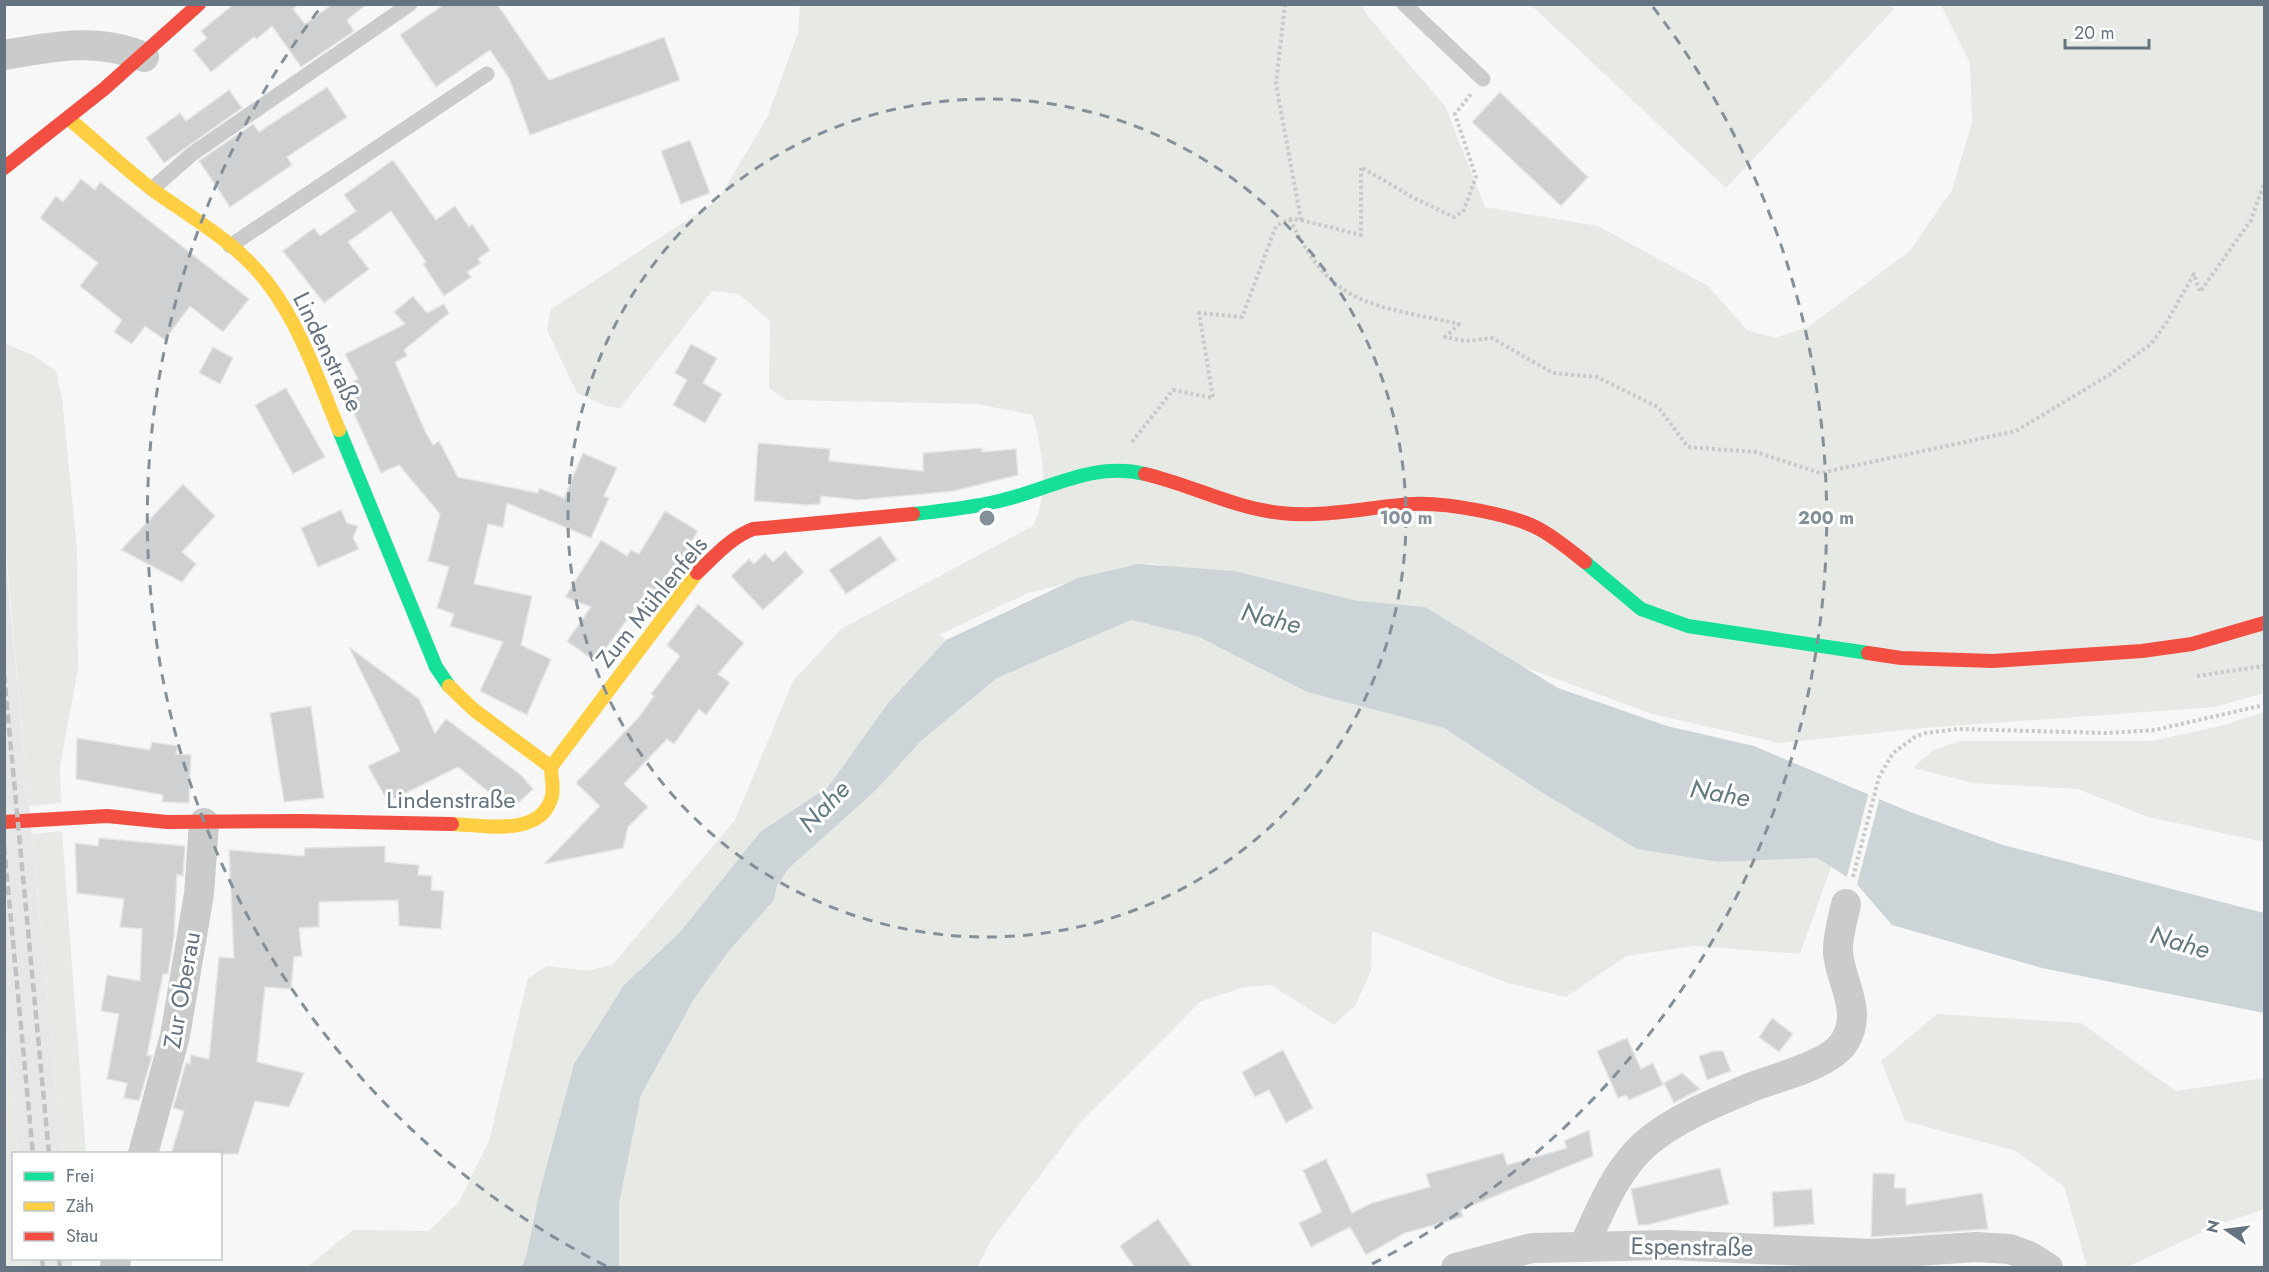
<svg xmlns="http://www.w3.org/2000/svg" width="2269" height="1272" viewBox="0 0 2269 1272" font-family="Jost,sans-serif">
<rect width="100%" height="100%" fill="#f7f7f7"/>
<g fill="#e6e7e7">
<polygon points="4,542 62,1153 18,1153 4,1013"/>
<polygon points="27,1259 72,1259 72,1267 28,1267"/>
</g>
<g fill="#e6e9e4">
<path d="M 800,5 L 1362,5 L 1366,14 L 1445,106 L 1485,207 L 1598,226 L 1708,286 L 1747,330 L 1775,338 L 1808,327 L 1910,251 L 1952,190 L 1972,123 L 1970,63 L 1941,5 L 2264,5 L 2264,693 L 2215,707 L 1924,728 L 1780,743 L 1652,714 L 1341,600 L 1150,563 L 1028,593 L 939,635 L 946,640 L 888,703 L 828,787 L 760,832 L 680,932 L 624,985 L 574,1064 L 539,1194 L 526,1257 L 521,1267 L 306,1268 L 353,1230 L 429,1231 L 459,1202 L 489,1141 L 528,978 L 547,966 L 588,971 L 613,964 L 735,820 L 793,681 L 841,629 L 1033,526 C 1050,490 1042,452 1033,415 L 977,404 L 786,400 L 769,388 L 770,321 L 739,294 L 712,291 L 620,408 L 606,406 L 577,393 L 547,330 L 551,309 L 718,200 L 767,118 L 798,33 Z"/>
<polygon points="1889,5 1894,9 1726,188 1531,5"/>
<polygon points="4,343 34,356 56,371 62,398 77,549 78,668 60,766 61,803 29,806 5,542"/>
<polygon points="1131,620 1199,637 1307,692 1444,728 1546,795 1637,849 1718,862 1817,858 1831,867 1800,954 1694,946 1627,956 1566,997 1508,983 1372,931 1371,971 1355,1006 1334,1025 1271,985 1245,987 1201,1001 1079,1124 990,1242 977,1267 619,1268 619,1204 641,1095 694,999 726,953 774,900 777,886 788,869 875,790 922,740 997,678"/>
<polygon points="2264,712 2264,842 2148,817 2078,789 1973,783 1913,768 1933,750 1960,741 2150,741 2221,726"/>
<polygon points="62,831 86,1153 62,1153 32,834"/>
<polygon points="4,1013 18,1153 14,1154 14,1258 27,1259 28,1267 5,1267"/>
<polygon points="1937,1014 2081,1023 2176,1091 2264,1078 2264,1209 2218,1225 2127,1267 2087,1267 2064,1186 2016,1151 1905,1121 1881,1061"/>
</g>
<polygon fill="#ccd4d7" points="1139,564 1234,571 1358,601 1425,607 1558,688 1667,726 1754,746 1910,812 2003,845 2264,913 2264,1013 2042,968 1892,925 1855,882 1817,858 1718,862 1637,849 1546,795 1444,728 1307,692 1199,637 1131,620 997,678 922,740 876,790 788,869 777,886 774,900 727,953 694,999 641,1095 619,1204 619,1267 521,1268 526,1257 539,1194 574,1064 624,985 680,932 760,832 828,787 888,703 946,640 1078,578"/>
<polygon fill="#f7f7f7" points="1869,792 1880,797 1856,888 1846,880"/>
<g fill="#cfd0d1" stroke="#e6e6e6" stroke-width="1.5">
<polygon points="234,4 299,4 293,9 305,24 333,4 367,4 347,20 354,31 301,67 272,26 257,39 254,37 211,72 193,50 207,38 201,31"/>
<polygon points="445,4 497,4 549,80 664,37 680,80 530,135 509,78 490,50 436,87 400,35"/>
<polygon points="327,87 347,117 287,157 292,165 230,207 199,161 253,124 259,132"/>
<polygon points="229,90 242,108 164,163 146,138 180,113 186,121"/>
<polygon points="1500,92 1588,177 1561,206 1472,122"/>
<polygon points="690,140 710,193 681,204 661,151"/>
<polygon points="393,160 436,220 455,206 469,227 472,224 490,250 478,259 481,263 467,272 471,277 444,296 423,264 426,262 391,211 348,242 369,269 324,303 283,251 314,228 320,236 356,211 344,195"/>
<polygon points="81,179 95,190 100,182 249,299 223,332 190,306 165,340 145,326 132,344 114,332 122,320 80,286 98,263 40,218 56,196 63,202"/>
<polygon points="413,296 427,313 444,304 449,313 404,350 407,356 395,362 425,431 433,445 439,441 458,477 538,493 539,488 564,498 583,453 617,468 604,496 609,498 591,538 507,503 503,527 488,524 474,584 532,596 521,645 551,659 527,715 480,691 503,642 450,626 454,614 437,608 449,567 428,561 440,514 399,465 381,473 342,387 358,379 345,354 405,324 394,312"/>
<polygon points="691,344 717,358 703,383 722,394 705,423 673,405 687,380 675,373"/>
<polygon points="213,347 233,358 220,384 199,373"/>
<polygon points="286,388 325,457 293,474 255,405"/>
<polygon points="758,443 830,449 829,461 923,471 923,453 982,448 982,452 1016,449 1018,475 954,491 858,500 821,496 820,504 807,505 754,501"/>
<polygon points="183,484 215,516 182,552 196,564 182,582 121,550"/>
<polygon points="341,510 347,523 358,526 353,538 359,549 318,567 301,528"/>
<polygon points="665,511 698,531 687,548 690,550 659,593 650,588 596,662 567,641 591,607 565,597 601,540 627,556 631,550 639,554"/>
<polygon points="880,536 897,560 846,594 829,570"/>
<polygon points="785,551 804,572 763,610 731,576 749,559 754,564 765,553 773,562"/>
<polygon points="698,604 744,643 718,674 730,683 706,715 699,709 674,744 667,739 624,784 648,807 628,827 623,848 544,864 600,806 576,783 639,717 654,696 651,694 680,656 667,645"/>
<polygon points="349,647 419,699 435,733 446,719 521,775 533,789 514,807 507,807 458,767 388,802 368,766 400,751"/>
<polygon points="311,706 324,798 284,802 270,713"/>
<polygon points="77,738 150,750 152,742 178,746 176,754 191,755 189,803 162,802 163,795 76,779"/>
<polygon points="99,838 185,846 183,876 177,875 174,937 168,974 163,974 147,1055 152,1056 139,1101 124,1098 127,1083 107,1079 119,1014 101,1011 107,975 140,981 142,929 120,927 124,899 77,893 75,843 98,846"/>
<polygon points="385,846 385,862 419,865 418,875 432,876 431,890 444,891 441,929 399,926 398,900 319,902 319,927 299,928 302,956 294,957 291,989 265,987 257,1062 304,1073 289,1107 255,1101 238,1154 171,1154 184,1111 173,1108 186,1063 190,1064 191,1055 209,1059 219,957 234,958 229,850 304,856 305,848"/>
<polygon points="1772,1018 1793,1034 1779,1052 1759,1037"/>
<polygon points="1627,1038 1641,1069 1653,1063 1663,1085 1629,1100 1626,1095 1618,1098 1597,1051"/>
<polygon points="1283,1050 1313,1108 1286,1123 1269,1090 1255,1097 1242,1072"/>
<polygon points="1714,1051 1723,1051 1731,1071 1707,1080 1699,1056"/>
<polygon points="1682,1073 1700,1089 1674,1103 1664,1083"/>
<polygon points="1589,1130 1593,1156 1461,1210 1463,1217 1405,1233 1366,1255 1350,1227 1311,1247 1299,1223 1322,1212 1303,1170 1326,1159 1352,1213 1372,1203 1430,1187 1426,1174 1503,1153 1507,1165 1567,1148 1564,1141"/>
<polygon points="1720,1168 1729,1204 1647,1225 1638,1225 1631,1189"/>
<polygon points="1873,1173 1895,1174 1894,1188 1906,1188 1906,1205 1982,1193 1988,1229 1871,1237"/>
<polygon points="1812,1189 1814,1224 1774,1227 1772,1192"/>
<polygon points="1158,1219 1193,1268 1135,1268 1120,1246"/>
</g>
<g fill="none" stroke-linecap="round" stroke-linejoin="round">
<g stroke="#c8c9ca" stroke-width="4" stroke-dasharray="3 3" stroke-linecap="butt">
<path d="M 1290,219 C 1332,308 1371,304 1459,324 L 1445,337 L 1465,341 L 1492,338 L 1553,373 L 1597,377 L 1658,407 L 1688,447 L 1756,452 L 1820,473 L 2016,431 L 2109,375 L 2151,344 L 2165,325 L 2194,274 L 2200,292 L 2251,220 L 2264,184"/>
<polyline points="1301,220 1361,235 1361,167 1412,197 1454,217 1463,212 1476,177 1455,114 1471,94"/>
<polyline points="1132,442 1173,390 1213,398 1199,313 1242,317 1276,226 1290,219 1301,220 1276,84 1285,4"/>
<polyline points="2197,676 2264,666"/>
<polyline points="1853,877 1879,777 1893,753 1915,737 1926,733 1958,729 2107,733 2155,730 2264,705"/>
</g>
<g stroke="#cacccc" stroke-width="15">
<polyline points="1404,4 1483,79"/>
<polyline points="152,189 192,154 410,4"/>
<polyline points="230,246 487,74"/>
</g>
<g stroke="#cacccc" stroke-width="30">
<path d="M 4,55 C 52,47 97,37 144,57"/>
<polyline points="143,1154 175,1036 199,894 204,823"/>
<path d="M 1584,1246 C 1600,1211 1615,1172 1644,1145 C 1673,1119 1716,1102 1752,1087 C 1777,1077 1831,1065 1845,1041 C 1863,1010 1841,984 1838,953 C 1837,937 1843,919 1846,904"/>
<polyline points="115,1268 116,1258"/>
<polyline points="1456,1268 1532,1248 1670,1245 1873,1254 1976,1247 2010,1249 2031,1257 2048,1268"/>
</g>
<g stroke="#16e098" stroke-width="14">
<polyline points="339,430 436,667 449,686"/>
<path d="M 913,514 C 942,511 970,508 999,501 C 1049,490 1092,461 1145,474"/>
<polyline points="1585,562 1641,609 1688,626 1868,653"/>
</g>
<g stroke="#ffcf43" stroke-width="14">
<path d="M 69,119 C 97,142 124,168 153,190 C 192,218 237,243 267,282 C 300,325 318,379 339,430"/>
<path d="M 449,686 L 474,710 L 551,767 C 551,776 554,787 552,796 C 542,838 483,825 452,824"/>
<polyline points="551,767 697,573"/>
</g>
<g stroke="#f24e42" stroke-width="14">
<polyline points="4,168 104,89 199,4"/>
<path d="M 1145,474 C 1192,485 1233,508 1281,513 C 1325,518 1368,507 1412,504 C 1444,502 1513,514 1541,530 C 1557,539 1571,551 1585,562"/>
<path d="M 697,573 C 715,556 730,538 753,529 L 913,514"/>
<polyline points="1868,653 1901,658 1993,661 2142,651 2192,644 2264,623"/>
<polyline points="4,822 107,816 167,822 302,821 452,824"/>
</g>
<g stroke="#c0c1c3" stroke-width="4.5" stroke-dasharray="9 4.5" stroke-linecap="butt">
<polyline points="4,674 49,1154"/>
<polyline points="4,846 33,1154"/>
<polyline points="42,1258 43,1268"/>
<polyline points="59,1258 60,1268"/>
</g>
</g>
<g fill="none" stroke="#849099" stroke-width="3" stroke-dasharray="10 8">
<circle cx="987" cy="518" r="419"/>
<path d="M606 1266A839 839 0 0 1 321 7M1653 7A839 839 0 0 1 1368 1266"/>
</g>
<g text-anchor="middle" stroke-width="6" stroke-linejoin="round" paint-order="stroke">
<g font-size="24" fill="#657480" stroke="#fff">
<text transform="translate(328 352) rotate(64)" y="8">Lindenstraße</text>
<text transform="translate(652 602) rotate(-51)" y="8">Zum Mühlenfels</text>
<text x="451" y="808">Lindenstraße</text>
<text transform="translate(182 990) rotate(-80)" y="8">Zur Oberau</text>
<text transform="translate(1692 1247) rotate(1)" y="8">Espenstraße</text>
</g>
<g font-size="26" font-style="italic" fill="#657a81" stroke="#fff">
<text transform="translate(1271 618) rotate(14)" y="9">Nahe</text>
<text transform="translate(1720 793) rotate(10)" y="9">Nahe</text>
<text transform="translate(824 806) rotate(-46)" y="9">Nahe</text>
<text transform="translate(2180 942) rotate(16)" y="9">Nahe</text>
</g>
</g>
<circle cx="987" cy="518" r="9" fill="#849099" stroke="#fff" stroke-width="3"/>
<g font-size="18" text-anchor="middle" font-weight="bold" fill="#849099" stroke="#fff" stroke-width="6" stroke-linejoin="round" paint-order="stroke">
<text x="1406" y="524">100 m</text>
<text x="1826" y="524">200 m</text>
</g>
<rect width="2269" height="1272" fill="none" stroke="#657480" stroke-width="12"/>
<rect x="12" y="1152" width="210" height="108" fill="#ffffff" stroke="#c1c7cc" stroke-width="1.5"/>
<rect x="24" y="1172" width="30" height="9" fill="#16e098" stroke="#c1c7cc" stroke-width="1.5"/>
<text x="66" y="1182" font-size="18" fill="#657480">Frei</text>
<rect x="24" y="1202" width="30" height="9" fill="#ffcf43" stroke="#c1c7cc" stroke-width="1.5"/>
<text x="66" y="1212" font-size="18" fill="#657480">Zäh</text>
<rect x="24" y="1232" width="30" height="9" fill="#f24e42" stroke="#c1c7cc" stroke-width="1.5"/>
<text x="66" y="1242" font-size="18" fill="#657480">Stau</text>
<g transform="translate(2227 1230) rotate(284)" stroke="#ffffff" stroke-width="4.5" paint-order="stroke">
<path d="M0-4.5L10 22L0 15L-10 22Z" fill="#657480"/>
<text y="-9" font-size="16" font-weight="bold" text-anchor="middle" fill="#657480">N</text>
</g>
<path d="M2065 39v9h84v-9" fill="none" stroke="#657480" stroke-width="3"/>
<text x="2074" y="39" font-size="18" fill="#657480" stroke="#ffffff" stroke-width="4.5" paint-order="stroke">20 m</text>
</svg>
